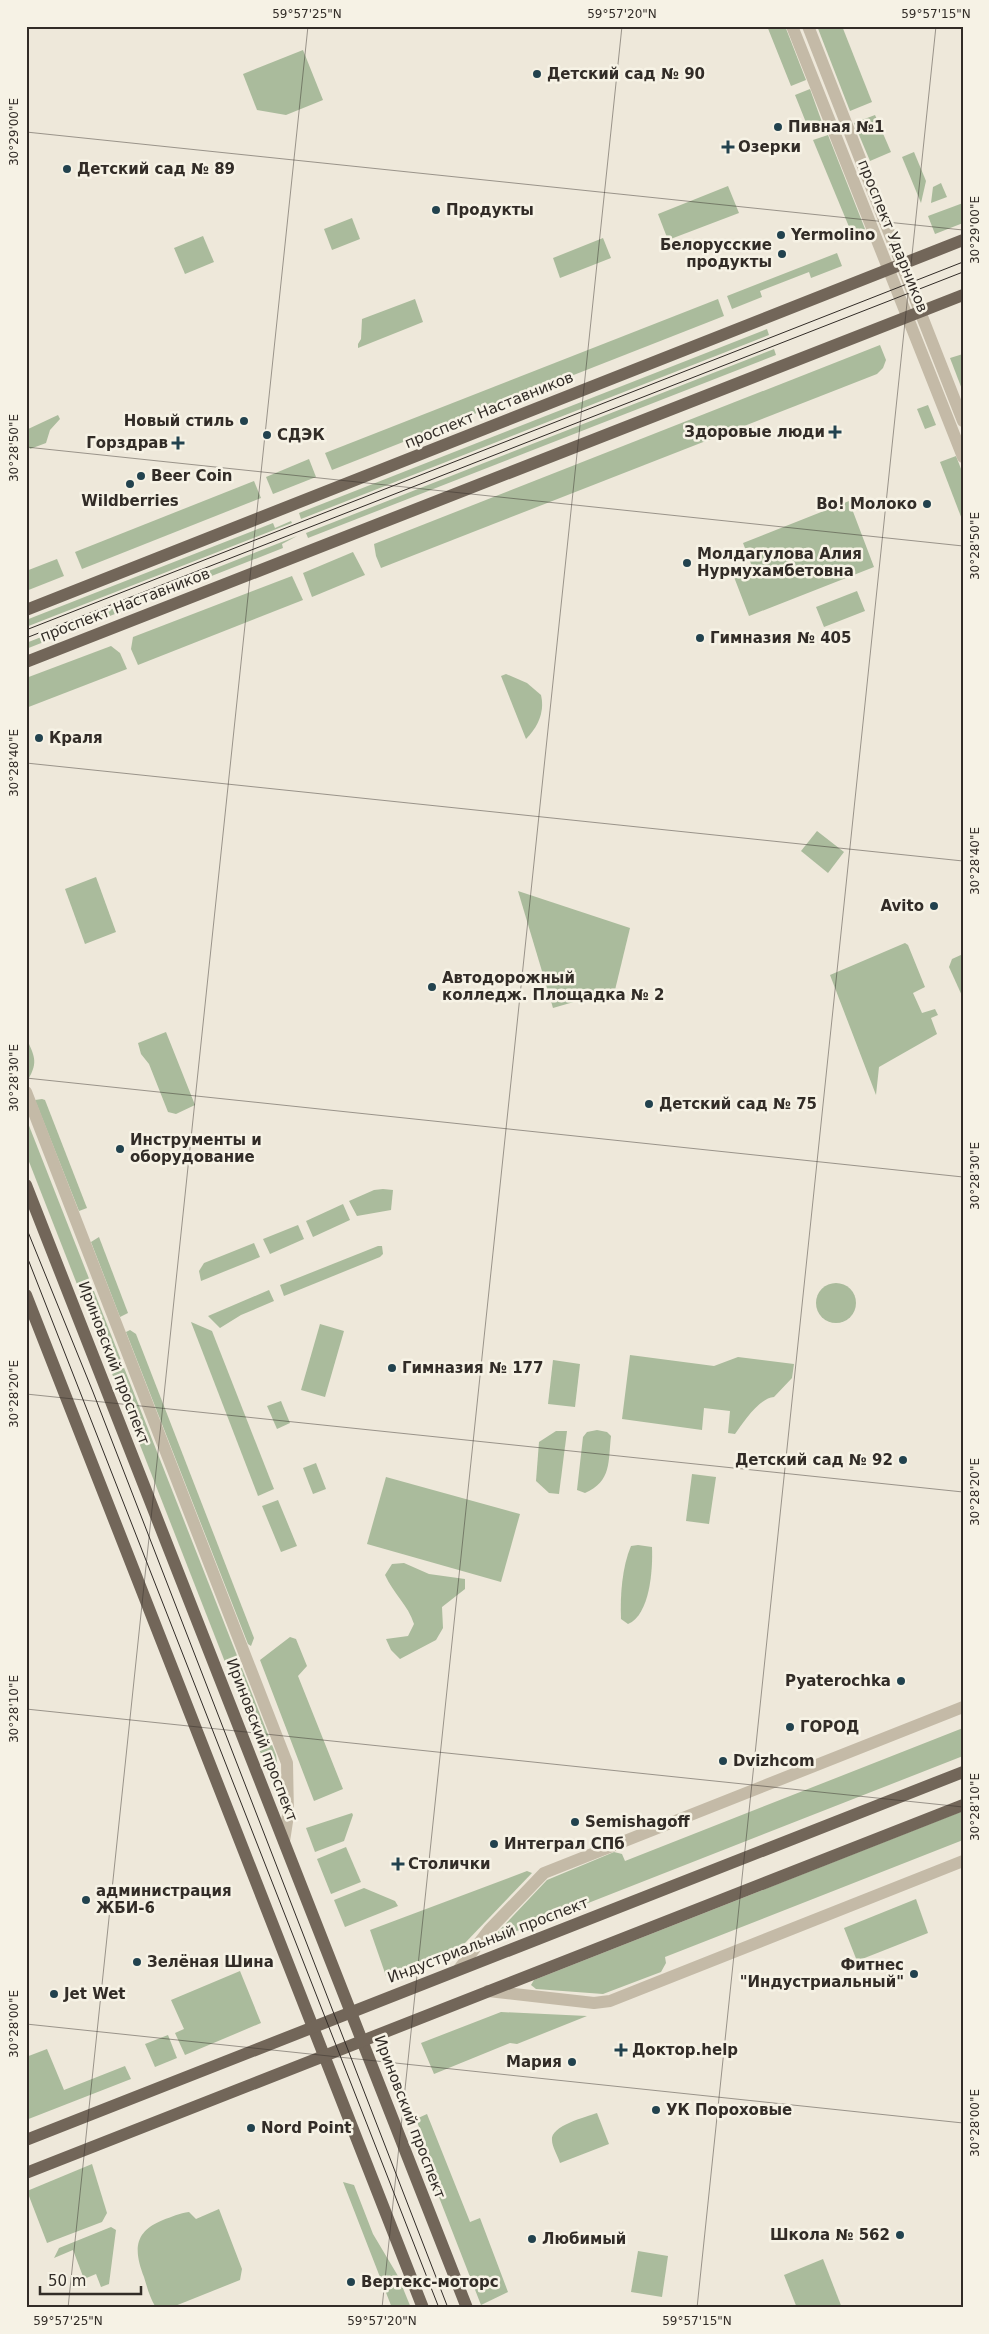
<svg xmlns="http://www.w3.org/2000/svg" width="989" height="2334" viewBox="0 0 989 2334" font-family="'DejaVu Sans',sans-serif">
<rect width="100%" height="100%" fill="#eee8da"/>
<g fill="#aabb9c">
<polygon points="767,26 785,26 806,80 791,86"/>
<polygon points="817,26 842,26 872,102 850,111"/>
<polygon points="303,50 323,100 286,115 257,110 243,74"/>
<polygon points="810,89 823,125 809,130 795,95"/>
<polygon points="875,115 891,152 870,161 854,123"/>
<polygon points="828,135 865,229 852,234 813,140"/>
<polygon points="914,152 926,181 921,203 902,157"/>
<polygon points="941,183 947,197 931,203 933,187"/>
<polygon points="728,186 739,213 668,240 658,214"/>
<polygon points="963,203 963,223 935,234 928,216"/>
<polygon points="352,218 360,239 332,250 324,229"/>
<polygon points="203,236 214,262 185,274 174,248"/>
<polygon points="603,238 611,258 560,278 553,258"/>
<polygon points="837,253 842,266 811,278 809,272 760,291 762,297 732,309 727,296"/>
<polygon points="415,299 423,322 358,348 358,344 361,339 362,319"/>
<polygon points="718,299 724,316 332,470 325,453"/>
<polygon points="767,329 769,335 301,519 299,513"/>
<polygon points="880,345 886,360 883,368 877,374 381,568 376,556 374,544"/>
<polygon points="774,349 776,355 308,538 306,533"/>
<polygon points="963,354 963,392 950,358"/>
<polygon points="928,405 936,425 925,429 917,409"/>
<polygon points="58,415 60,419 50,430 46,443 30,449 26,441 26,430"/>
<polygon points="956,456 963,474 963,522 940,462"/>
<polygon points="309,459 316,477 273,494 266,477"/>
<polygon points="254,481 261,498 82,569 75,552"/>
<polygon points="849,501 874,567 749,616 734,577 753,569 743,543"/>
<polygon points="291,521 292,523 26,627 26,620 273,523 275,528"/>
<polygon points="297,536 282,544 283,548 26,649 26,643"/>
<polygon points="353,552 365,575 312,597 303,573"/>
<polygon points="57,559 64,576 26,591 26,571"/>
<polygon points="292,576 303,600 138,665 131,649 133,637"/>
<polygon points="857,591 865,611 824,627 816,607"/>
<polygon points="111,646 120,653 127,669 26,708 26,678"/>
<path d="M 506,674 L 527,683 L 541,695 C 545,712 538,727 526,739 L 501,676 Z"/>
<polygon points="817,831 844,852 828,873 801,851"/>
<polygon points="96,877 116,932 85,944 65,889"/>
<polygon points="518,891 630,928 615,990 553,1008"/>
<polygon points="905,943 908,945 925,987 913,993 922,1013 935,1009 938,1015 931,1018 937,1034 879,1067 876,1095 830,975"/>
<polygon points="963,954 963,998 949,967 952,959"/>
<polygon points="166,1032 195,1105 176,1114 168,1112 149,1064 141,1054 138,1043"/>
<path d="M 26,1037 C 34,1056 39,1061 28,1080 L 26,1075 Z"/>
<polygon points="42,1099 45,1100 87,1208 79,1211 35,1100"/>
<polygon points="26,1118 276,1755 279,1776 277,1784 272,1782 26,1154"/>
<polygon points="383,1189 393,1190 391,1210 357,1216 349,1201 374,1190"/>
<polygon points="343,1204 350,1220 313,1237 306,1221"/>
<polygon points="298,1225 304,1239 270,1254 263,1239"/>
<polygon points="99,1237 128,1313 120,1317 91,1242"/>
<polygon points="254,1243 260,1257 201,1281 199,1271 204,1263"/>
<polygon points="378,1246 382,1246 383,1254 380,1257 284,1296 280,1285"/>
<circle cx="836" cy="1303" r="20"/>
<polygon points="269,1290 274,1301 241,1315 220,1328 208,1316"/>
<polygon points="191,1322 212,1331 274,1489 258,1496"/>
<polygon points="320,1324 344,1331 325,1397 301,1390"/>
<polygon points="130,1330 136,1334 254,1638 251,1646 248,1644 126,1332"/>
<path d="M 630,1355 L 714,1366 L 738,1357 L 794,1364 L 792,1378 L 774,1397 C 759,1398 743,1423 735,1434 L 728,1433 L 730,1411 L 704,1408 L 702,1430 L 622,1419 Z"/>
<polygon points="553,1360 580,1364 575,1407 548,1404"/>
<polygon points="281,1401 290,1423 277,1429 267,1406"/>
<path d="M 597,1430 L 607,1432 L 611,1436 C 608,1462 612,1481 585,1493 L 577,1490 L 583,1437 L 587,1432 Z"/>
<polygon points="556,1431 567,1431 559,1494 549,1493 536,1481 539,1442"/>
<polygon points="316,1463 326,1489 313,1494 303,1468"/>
<polygon points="692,1474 716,1477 709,1524 686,1521"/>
<polygon points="386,1477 520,1514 501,1582 367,1544"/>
<polygon points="278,1500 297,1546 281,1552 262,1506"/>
<path d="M 638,1545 L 652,1547 C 653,1569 650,1615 628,1624 L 621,1619 C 620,1596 622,1567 631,1546 Z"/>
<path d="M 404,1563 L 429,1574 L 465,1579 L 465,1589 L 442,1607 L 443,1628 L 436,1640 L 400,1659 L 391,1650 L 386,1639 L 408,1636 L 414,1624 C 408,1605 393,1593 385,1575 L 392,1564 Z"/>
<polygon points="290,1637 296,1639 307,1666 298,1676 343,1789 314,1801 260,1660"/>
<polygon points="963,1728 963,1756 504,1936 498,1935 497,1933 547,1880 614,1852 622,1854 625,1861"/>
<polygon points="963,1811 963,1840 665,1957 666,1963 661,1972 603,1994 536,1989 531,1985 534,1980"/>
<polygon points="352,1813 353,1815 344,1841 315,1852 306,1828"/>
<polygon points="346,1847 361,1882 331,1894 317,1859"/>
<polygon points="527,1871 532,1873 465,1943 456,1950 386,1976 370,1930"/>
<polygon points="364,1888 395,1901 398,1906 345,1927 334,1900"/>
<polygon points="916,1899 928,1933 857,1961 844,1928"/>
<polygon points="240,1971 261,2023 185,2055 175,2033 184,2029 171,2000"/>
<polygon points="501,2012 587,2016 517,2044 510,2043 434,2074 421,2043"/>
<polygon points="168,2035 177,2058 155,2067 145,2044"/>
<polygon points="47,2049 64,2090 125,2066 131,2079 26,2120 26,2057"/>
<path d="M 597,2113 L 609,2144 L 560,2163 C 558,2156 552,2147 552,2140 C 550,2126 586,2117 597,2113 Z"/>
<polygon points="427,2114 470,2222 480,2218 508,2292 481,2305 435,2187 436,2172 416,2119"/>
<polygon points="92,2164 107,2213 102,2222 47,2243 27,2191"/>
<polygon points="343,2182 354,2185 373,2234 398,2276 411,2308 392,2308"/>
<path d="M 219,2209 L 242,2269 L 240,2280 L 170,2308 L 155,2306 C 150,2298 147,2287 144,2277 C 134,2251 133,2232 163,2220 C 171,2217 180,2213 189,2212 L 196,2219 Z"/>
<polygon points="111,2227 116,2230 109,2284 101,2287 96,2274 84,2279 73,2250 54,2258 59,2248"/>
<polygon points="638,2251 668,2256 662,2297 631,2292"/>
<polygon points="823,2259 842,2308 797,2308 784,2275"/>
</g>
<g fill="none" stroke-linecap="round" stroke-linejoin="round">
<g stroke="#c4baa7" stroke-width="12">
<polyline points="792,26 963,457"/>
<polyline points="808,26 963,421"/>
<polyline points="26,1092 287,1763 288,1815 284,1841"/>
<polyline points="459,1969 489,1930 544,1873 963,1707"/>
<polyline points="488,1991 594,2003 610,2001 963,1861"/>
</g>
<g stroke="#726659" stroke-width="12">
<polyline points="26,610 963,240"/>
<polyline points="26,662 963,295"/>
<polyline points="26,1185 467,2308"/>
<polyline points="26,1295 423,2308"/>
<polyline points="26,2140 963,1772"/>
<polyline points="26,2173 963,1805"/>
</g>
<g stroke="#322c27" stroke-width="1">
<polyline points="26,630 963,262"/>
<polyline points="26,638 963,272"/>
<polyline points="26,1227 93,1392 448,2308"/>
<polyline points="26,1254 439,2308"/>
</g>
</g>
<path fill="none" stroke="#322c27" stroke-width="1" stroke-opacity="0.45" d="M 26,132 L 963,230M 26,447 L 963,546M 26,763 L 963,861M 26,1078 L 963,1177M 26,1394 L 963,1492M 26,1709 L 963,1807M 26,2024 L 963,2123M 68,2308 L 308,26M 382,2308 L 622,26M 697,2308 L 936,26"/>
<g fill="#22424e" stroke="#f6f2e5" stroke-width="2">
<circle cx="537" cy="74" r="5"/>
<circle cx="778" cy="127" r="5"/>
<path d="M725.5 139.5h5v5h5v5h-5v5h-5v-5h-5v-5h5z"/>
<circle cx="67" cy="169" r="5"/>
<circle cx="436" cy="210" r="5"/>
<circle cx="781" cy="235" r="5"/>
<circle cx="782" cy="254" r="5"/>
<circle cx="244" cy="421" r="5"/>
<path d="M832.5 424.5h5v5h5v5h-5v5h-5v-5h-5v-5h5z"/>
<circle cx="267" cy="435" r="5"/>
<path d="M175.5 435.5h5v5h5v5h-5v5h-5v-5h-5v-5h5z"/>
<circle cx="141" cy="476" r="5"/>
<circle cx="130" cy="484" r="5"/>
<circle cx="927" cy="504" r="5"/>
<circle cx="687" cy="563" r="5"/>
<circle cx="700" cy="638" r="5"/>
<circle cx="39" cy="738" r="5"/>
<circle cx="934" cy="906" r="5"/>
<circle cx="432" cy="987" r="5"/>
<circle cx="649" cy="1104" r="5"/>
<circle cx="120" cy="1149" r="5"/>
<circle cx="392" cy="1368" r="5"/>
<circle cx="903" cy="1460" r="5"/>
<circle cx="901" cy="1681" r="5"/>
<circle cx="790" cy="1727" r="5"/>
<circle cx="723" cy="1761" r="5"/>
<circle cx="575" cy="1822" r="5"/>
<circle cx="494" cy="1844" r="5"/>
<path d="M395.5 1856.5h5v5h5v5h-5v5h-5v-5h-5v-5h5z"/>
<circle cx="86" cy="1900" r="5"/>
<circle cx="137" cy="1962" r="5"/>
<circle cx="914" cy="1974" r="5"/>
<circle cx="54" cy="1994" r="5"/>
<path d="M618.5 2042.5h5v5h5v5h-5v5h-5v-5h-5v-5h5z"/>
<circle cx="572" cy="2062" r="5"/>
<circle cx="656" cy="2110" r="5"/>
<circle cx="251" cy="2128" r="5"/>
<circle cx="900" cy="2235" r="5"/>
<circle cx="532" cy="2239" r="5"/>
<circle cx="351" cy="2282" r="5"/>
</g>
<g text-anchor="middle" stroke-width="5" stroke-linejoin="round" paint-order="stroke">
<g font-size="15" font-weight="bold" fill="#322c27" stroke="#f6f2e5" text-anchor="start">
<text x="547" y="79">Детский сад № 90</text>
<text x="788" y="132">Пивная №1</text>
<text x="738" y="152">Озерки</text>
<text x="77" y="174">Детский сад № 89</text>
<text x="446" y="215">Продукты</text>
<text x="791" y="240">Yermolino</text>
<text x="772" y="250" text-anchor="end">Белорусские<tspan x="772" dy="17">продукты</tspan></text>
<text x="234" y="426" text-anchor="end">Новый стиль</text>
<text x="825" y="437" text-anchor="end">Здоровые люди</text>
<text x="277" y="440">СДЭК</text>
<text x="168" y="448" text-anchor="end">Горздрав</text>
<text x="151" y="481">Beer Coin</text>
<text x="130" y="506" text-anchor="middle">Wildberries</text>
<text x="917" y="509" text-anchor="end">Во! Молоко</text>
<text x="697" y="559">Молдагулова Алия<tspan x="697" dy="17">Нурмухамбетовна</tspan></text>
<text x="710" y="643">Гимназия № 405</text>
<text x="49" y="743">Краля</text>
<text x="924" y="911" text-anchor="end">Avito</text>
<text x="442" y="983">Автодорожный<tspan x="442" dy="17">колледж. Площадка № 2</tspan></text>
<text x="659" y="1109">Детский сад № 75</text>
<text x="130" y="1145">Инструменты и<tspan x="130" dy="17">оборудование</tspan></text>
<text x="402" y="1373">Гимназия № 177</text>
<text x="893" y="1465" text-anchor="end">Детский сад № 92</text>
<text x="891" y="1686" text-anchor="end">Pyaterochka</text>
<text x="800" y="1732">ГОРОД</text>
<text x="733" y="1766">Dvizhcom</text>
<text x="585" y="1827">Semishagoff</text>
<text x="504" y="1849">Интеграл СПб</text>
<text x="408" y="1869">Столички</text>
<text x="96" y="1896">администрация<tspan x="96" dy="17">ЖБИ-6</tspan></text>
<text x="147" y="1967">Зелёная Шина</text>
<text x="904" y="1970" text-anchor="end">Фитнес<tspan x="904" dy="17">"Индустриальный"</tspan></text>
<text x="64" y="1999">Jet Wet</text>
<text x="632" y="2055">Доктор.help</text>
<text x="562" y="2067" text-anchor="end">Мария</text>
<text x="666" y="2115">УК Пороховые</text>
<text x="261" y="2133">Nord Point</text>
<text x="890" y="2240" text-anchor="end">Школа № 562</text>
<text x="542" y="2244">Любимый</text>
<text x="361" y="2287">Вертекс-моторс</text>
</g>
<g font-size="15" fill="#322c27" stroke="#f6f2e5">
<text transform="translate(893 236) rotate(68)" y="5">проспект Ударников</text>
<text transform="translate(489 410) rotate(-22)" y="5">проспект Наставников</text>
<text transform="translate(125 605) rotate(-21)" y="5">проспект Наставников</text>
<text transform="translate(114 1363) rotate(69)" y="5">Ириновский проспект</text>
<text transform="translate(262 1740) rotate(69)" y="5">Ириновский проспект</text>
<text transform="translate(488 1940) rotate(-21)" y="5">Индустриальный проспект</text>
<text transform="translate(410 2117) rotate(69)" y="5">Ириновский проспект</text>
</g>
</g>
<rect width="989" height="2334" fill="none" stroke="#f6f2e5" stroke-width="55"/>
<path d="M40 2286v8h101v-8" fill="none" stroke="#322c27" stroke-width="2.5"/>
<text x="48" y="2286" font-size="15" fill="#322c27" stroke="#f6f2e5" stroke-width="4" paint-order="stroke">50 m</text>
<rect x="28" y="28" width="934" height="2278" fill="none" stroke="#322c27" stroke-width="2"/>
<g font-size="12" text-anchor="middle" fill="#322c27">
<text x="307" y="18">59°57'25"N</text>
<text x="622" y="18">59°57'20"N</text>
<text x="936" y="18">59°57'15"N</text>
<text transform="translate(14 132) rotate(-90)" y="4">30°29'00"E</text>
<text transform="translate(975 230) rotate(-90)" y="4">30°29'00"E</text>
<text transform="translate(14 448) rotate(-90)" y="4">30°28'50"E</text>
<text transform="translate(975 546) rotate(-90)" y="4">30°28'50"E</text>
<text transform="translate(14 763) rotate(-90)" y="4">30°28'40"E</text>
<text transform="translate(975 861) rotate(-90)" y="4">30°28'40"E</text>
<text transform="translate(14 1078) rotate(-90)" y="4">30°28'30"E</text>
<text transform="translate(975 1176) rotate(-90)" y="4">30°28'30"E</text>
<text transform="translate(14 1394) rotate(-90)" y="4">30°28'20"E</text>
<text transform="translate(975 1492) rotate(-90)" y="4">30°28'20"E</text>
<text transform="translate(14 1709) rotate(-90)" y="4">30°28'10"E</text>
<text transform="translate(975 1807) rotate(-90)" y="4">30°28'10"E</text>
<text transform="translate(14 2024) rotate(-90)" y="4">30°28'00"E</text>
<text transform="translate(975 2123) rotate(-90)" y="4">30°28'00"E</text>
<text x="68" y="2325">59°57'25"N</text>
<text x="382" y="2325">59°57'20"N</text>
<text x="697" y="2325">59°57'15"N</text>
</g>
</svg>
